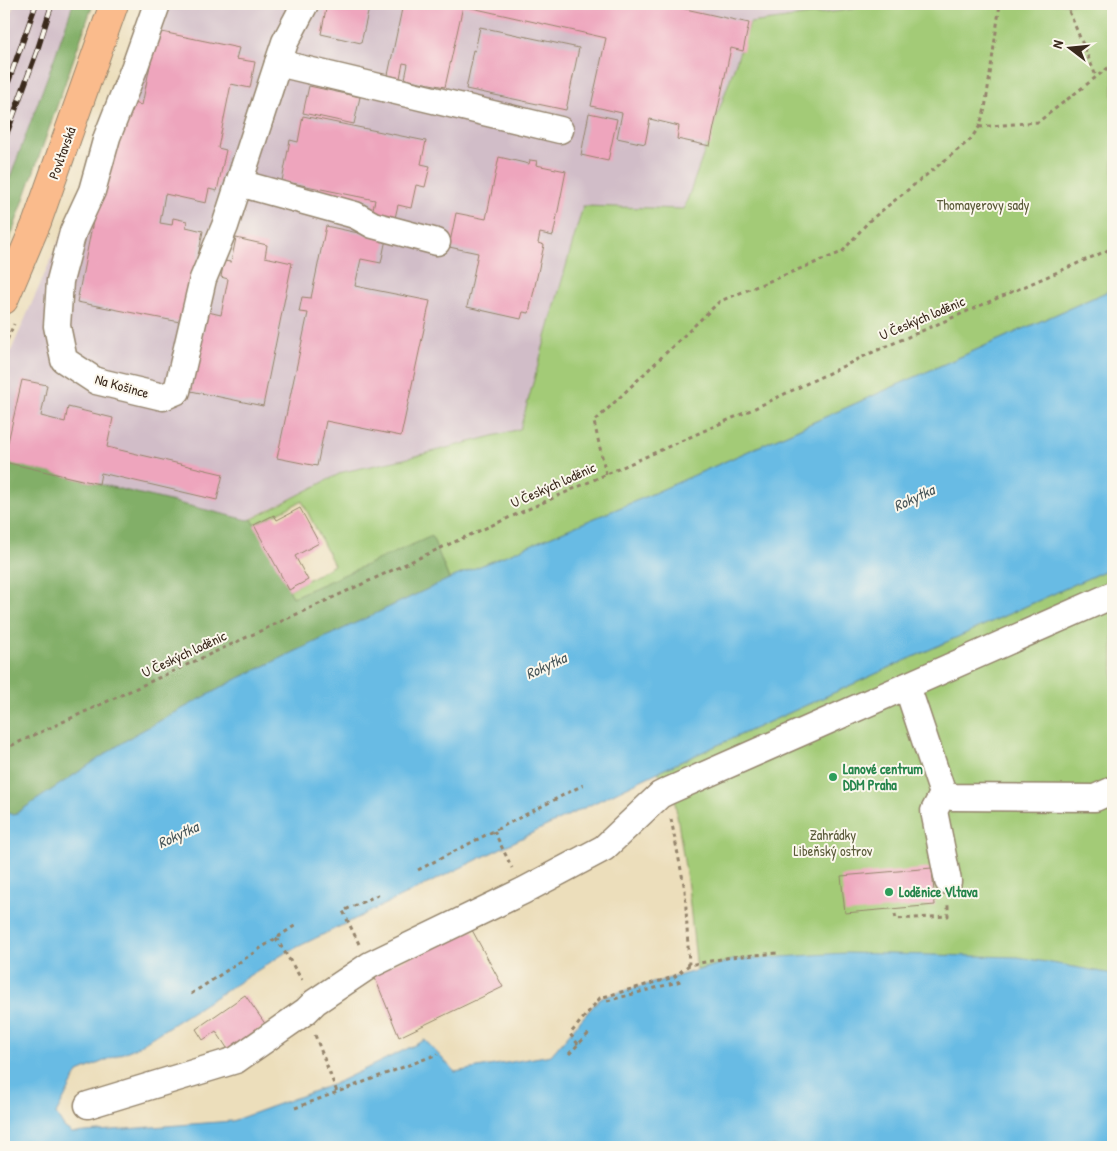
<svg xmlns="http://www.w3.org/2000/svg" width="1117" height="1151" viewBox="0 0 1117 1151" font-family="'Patrick Hand',sans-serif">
<rect width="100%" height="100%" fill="#fbf7ec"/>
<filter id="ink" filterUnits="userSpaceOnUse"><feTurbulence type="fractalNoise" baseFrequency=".02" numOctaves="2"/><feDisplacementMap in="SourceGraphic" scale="10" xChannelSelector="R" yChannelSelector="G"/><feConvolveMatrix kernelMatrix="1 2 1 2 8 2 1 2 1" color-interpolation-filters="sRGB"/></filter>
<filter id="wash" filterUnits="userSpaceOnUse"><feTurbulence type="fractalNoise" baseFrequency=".0096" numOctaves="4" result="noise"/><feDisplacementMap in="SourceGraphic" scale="20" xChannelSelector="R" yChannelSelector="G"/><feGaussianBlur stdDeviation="1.12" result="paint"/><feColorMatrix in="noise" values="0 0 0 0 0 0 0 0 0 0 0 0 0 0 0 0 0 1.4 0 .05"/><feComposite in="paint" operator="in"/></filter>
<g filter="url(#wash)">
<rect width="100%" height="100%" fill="#ecdebb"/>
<g fill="#d1bdc8">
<polygon points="14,4 73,4 54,59 4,194 4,35"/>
<polygon points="145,4 860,4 855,9 750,23 684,209 583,206 520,429 404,459 343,472 248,520 4,461 4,367 83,186"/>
</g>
<g fill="#a3cb77" stroke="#6f7a4a">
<polygon points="860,4 1113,4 1113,289 643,498 471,570 449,579 432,537 293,597 289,590 334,565 302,501 254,525 252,519 343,472 404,459 520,429 583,206 684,209 750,23 855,9"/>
<polygon points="1113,567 1113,975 734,960 697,970 688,887 674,795 658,772"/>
</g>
<g fill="#82af68" stroke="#5e6c43">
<polygon points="73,4 93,4 11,236 4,254 4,194 54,59"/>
<polygon points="4,461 248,520 252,519 293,597 432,536 449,579 239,678 134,735 14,815 4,812"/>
</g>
<polygon fill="#68bbe4" stroke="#527281" points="1113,289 1113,567 658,772 285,953 135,1048 78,1072 56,1114 64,1127 72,1133 232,1121 334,1084 425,1040 455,1072 551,1055 600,998 734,960 845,953 1018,957 1113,974 1113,1147 4,1147 4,812 14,815 134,735 239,678 449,579 643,498"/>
<g id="blocks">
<g fill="#eea5bd">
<polygon points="327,4 370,4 361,43 321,34"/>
<polygon points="403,4 663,4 749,23 743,51 731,48 710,146 677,139 679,126 650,119 645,144 617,138 622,113 591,106 606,38 463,6 445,87 405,79 408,64 403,63 400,78 388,75"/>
<polygon points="480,27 579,48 566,110 466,89 472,60 471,60 473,50 475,51"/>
<polygon points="157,31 239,48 236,59 255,62 250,88 231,84 218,148 226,150 217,191 209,189 206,203 165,194 160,223 172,225 173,218 187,221 186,227 203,231 185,323 77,302 101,181 124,101 142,105"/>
<polygon points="309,86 360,97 354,124 303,113"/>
<polygon points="589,113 617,119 608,161 581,155"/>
<polygon points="303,116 426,141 421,164 430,166 425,187 416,185 411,208 398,205 395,218 372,213 375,200 282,181 290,140 298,142"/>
<polygon points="499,157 529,164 530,160 537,161 536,165 566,171 553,236 540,233 538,243 544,245 529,313 523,312 521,319 467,307 478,253 449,247 456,213 486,219"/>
<polygon points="326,226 386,239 381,263 361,259 355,286 430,301 401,436 326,421 317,466 277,458 308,313 299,312 302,297 311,298"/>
<polygon points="236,238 267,245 265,257 292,263 263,406 191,391 208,312 221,315 228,279 221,277 224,261 231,262"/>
<polygon points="22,380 47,385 41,416 65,422 68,407 113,418 107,447 223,474 217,500 101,473 99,484 4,462 4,441 8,442"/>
<polygon points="300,508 319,543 295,556 308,580 289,590 254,525 274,515 277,520"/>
<polygon points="932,868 935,905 845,913 841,876"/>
<polygon points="472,930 503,987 399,1037 373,973"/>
<polygon points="245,995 266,1025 229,1051 216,1031 203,1040 196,1029"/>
</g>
</g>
</g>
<g filter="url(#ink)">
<use href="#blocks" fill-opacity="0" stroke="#94846c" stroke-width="1"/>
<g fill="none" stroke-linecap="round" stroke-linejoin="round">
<g stroke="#94846c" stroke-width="29">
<g id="minor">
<polyline points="157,4 135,66 107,137 92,191 73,232 60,281 57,326 64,360 96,381 163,397 177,391 203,279 225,226 278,63 285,42 305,4"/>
<polyline points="278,63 560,130"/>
<polyline points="239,183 355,215 373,225 437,242"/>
<polyline points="907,686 943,794 953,797 1095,798 1113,790"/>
<polyline points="943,794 934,811 948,881"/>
<polyline points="88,1105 236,1060 306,1011 315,1002 370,965 523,891 604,848 660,795 666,792 1113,595"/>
</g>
</g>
<g stroke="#94846c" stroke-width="30">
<polyline id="major" points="4,300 37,222 114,4"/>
</g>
<g stroke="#94846c" stroke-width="3" stroke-dasharray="4 4" stroke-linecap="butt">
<polyline points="1066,4 1096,76"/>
<polyline points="979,127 1038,122 1113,64"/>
<polyline points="4,347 14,324"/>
<polyline points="606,474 594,422 720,301 842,252 869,221 970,140 979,127 985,109 1000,4"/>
<polyline points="4,749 434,551 753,409 871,353 1113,248"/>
<polyline points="671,819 685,890 689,965 731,957 778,953"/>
<polyline points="494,831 512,868"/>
<polyline points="418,870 583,785"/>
<polyline points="895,914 896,919 948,916 948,905"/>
<polyline points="276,938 302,980"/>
<polyline points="359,944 343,911 380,894"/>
<polyline points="191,994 296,925"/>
<polyline points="607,1001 681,981"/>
<polyline points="315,1035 337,1092"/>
<polyline points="578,1044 570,1034 600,998 674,977 689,965"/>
<polyline points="569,1054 590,1032"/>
<polyline points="295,1108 438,1054"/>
</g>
<use href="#minor" stroke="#fff" stroke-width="26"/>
<use href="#major" stroke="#fabb8c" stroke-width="28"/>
<g stroke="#3b2a1e" stroke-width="5.5">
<g id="rail">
<polyline points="4,94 36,4"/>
<polyline points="4,141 37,51 52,4"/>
</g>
</g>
<use href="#rail" stroke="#fbf7ec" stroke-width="4" stroke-dasharray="11" stroke-linecap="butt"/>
</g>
</g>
<g fill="#2e9e5b" stroke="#fbf7ec" stroke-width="2">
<circle cx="833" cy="777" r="5"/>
<circle cx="889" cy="892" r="5"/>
</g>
<g text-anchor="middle" stroke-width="4" stroke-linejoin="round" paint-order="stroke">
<g font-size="14" fill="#3b2a1e" stroke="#fbf7ec">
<text transform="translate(62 153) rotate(-70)" y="5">Povltavská</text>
<text transform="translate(922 318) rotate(-23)" y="5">U Českých loděnic</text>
<text transform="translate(122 386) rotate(16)" y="5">Na Košince</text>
<text transform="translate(553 485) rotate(-24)" y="5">U Českých loděnic</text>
<text transform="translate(184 654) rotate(-25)" y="5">U Českých loděnic</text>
</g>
<g font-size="14" fill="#5a5a39" stroke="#fbf7ec">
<text x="983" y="210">Thomayerovy sady</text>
<text x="833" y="840">Zahrádky<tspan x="833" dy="16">Libeňský ostrov</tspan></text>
</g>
<g font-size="14" font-weight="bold" fill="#27864d" stroke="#fbf7ec" text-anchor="start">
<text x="843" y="774">Lanové centrum<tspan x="843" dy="16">DDM Praha</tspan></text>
<text x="899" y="897">Loděnice Vltava</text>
</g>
<g font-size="15" font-style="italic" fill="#485659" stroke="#fbf7ec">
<text transform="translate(914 498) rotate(-25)" y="5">Rokytka</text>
<text transform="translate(546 666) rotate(-25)" y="5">Rokytka</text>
<text transform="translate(178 835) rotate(-25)" y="5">Rokytka</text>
</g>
</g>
<rect width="1117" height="1151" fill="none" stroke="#fbf7ec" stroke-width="20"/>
<g transform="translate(1070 48) rotate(286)" stroke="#fbf7ec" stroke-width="4" paint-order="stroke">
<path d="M0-4L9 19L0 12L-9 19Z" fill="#3b2a1e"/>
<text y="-8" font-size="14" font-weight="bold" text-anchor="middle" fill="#3b2a1e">N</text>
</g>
</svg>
